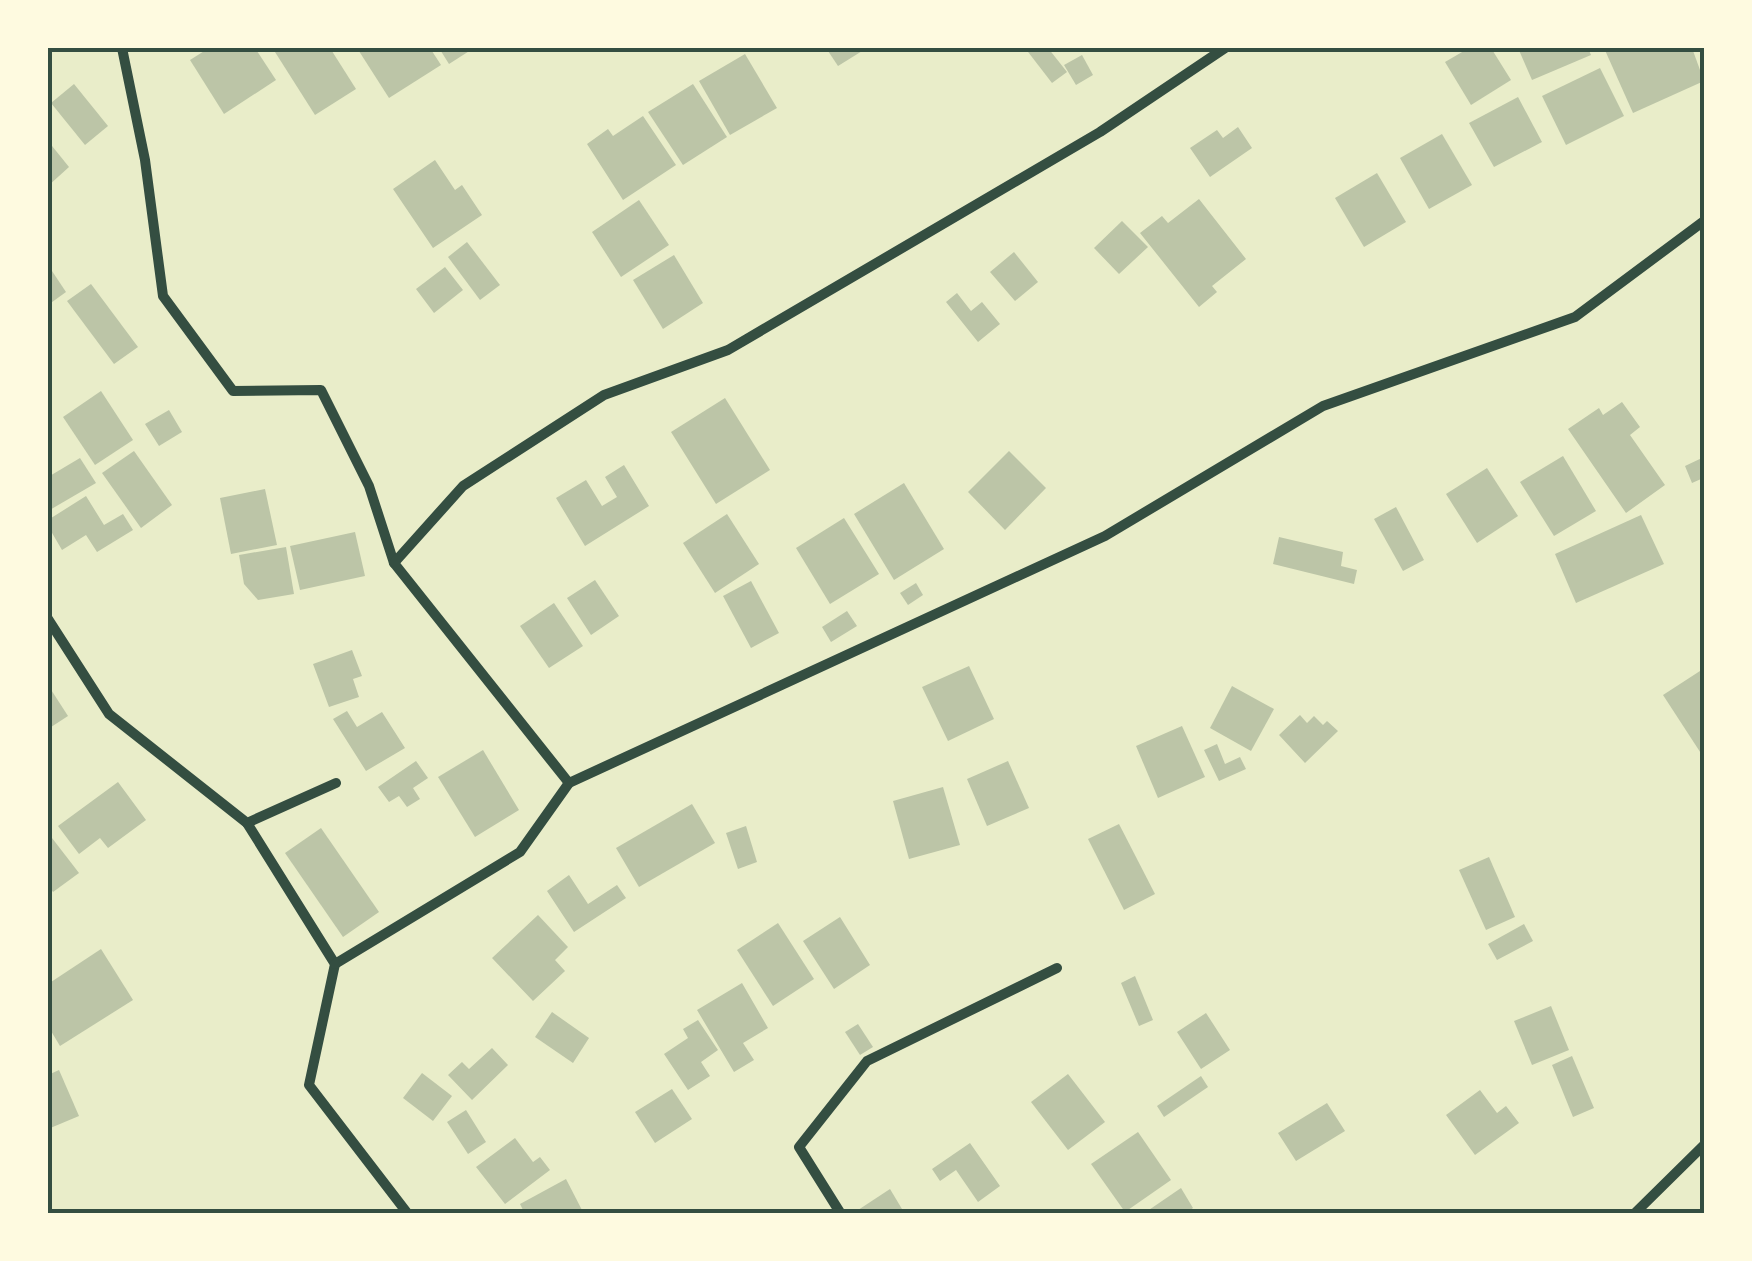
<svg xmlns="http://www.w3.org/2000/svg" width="1752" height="1261" viewBox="0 0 1752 1261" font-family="Arial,sans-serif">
<rect width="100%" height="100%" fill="#e9edc9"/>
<g fill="#bcc5a7">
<polygon points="209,48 255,48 276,80 224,114 190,60"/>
<polygon points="282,48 330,48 356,89 315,115 275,52"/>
<polygon points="357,48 430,48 441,65 389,98"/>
<polygon points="439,48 474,48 449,64"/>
<polygon points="826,48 867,48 838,66"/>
<polygon points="1025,48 1048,48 1067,72 1052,83"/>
<polygon points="1469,48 1491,48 1511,80 1471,105 1445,62"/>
<polygon points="1518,48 1588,48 1591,55 1532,80"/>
<polygon points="1604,48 1692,48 1704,81 1633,113"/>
<polygon points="745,54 777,108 730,135 699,81"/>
<polygon points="1082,55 1093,75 1076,85 1064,65"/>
<polygon points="1600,68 1624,116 1566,145 1542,96"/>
<polygon points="74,84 108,126 85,145 51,103"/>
<polygon points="693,84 727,137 683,165 648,112"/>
<polygon points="1518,97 1542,142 1494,167 1469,123"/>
<polygon points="643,116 676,165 623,200 587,144 608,129 613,136"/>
<polygon points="1238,127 1252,148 1210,177 1190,148 1217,130 1223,138"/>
<polygon points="1442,134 1472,185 1429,209 1400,158"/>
<polygon points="48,141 69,167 48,186"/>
<polygon points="435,160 455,190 462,185 482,215 433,248 393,189"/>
<polygon points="1377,173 1406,222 1364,247 1335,198"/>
<polygon points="1199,199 1246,259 1212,286 1217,292 1199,307 1140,233 1162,216 1168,223"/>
<polygon points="639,200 669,245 621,277 592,232"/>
<polygon points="1122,221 1148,247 1119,274 1094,248"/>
<polygon points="467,242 500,285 480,300 448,257"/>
<polygon points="1014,252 1038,282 1015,301 990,272"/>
<polygon points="674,255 703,303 663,329 633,280"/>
<polygon points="48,265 66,292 48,305"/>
<polygon points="445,267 463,290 434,313 416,289"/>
<polygon points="91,284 138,347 114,364 67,301"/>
<polygon points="957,293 971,311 982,302 1000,324 978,342 946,302"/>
<polygon points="101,391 133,440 95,465 63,417"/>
<polygon points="725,398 770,470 716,504 671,432"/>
<polygon points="1622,402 1640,427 1630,435 1665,485 1626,513 1568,429 1599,408 1603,415"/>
<polygon points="169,410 182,432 159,446 145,424"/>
<polygon points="134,451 172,505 141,528 102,473"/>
<polygon points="1009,451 1046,488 1005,530 968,492"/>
<polygon points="1563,456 1596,511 1554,536 1520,482"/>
<polygon points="1704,457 1704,487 1701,479 1692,483 1685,466"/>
<polygon points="80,458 96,483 48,511 48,477"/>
<polygon points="624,465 649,506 585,546 556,498 586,480 602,506 617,497 605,477"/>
<polygon points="1487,468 1518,516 1477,543 1446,494"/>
<polygon points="904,483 944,549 894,580 854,514"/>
<polygon points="265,489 277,545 231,554 220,498"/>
<polygon points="86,496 104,525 123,514 133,530 97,552 86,535 62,550 48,526 48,520"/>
<polygon points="1396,507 1424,560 1403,571 1374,519"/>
<polygon points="727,514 759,564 715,593 683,543"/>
<polygon points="1641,515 1664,564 1576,603 1555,554"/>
<polygon points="844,518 879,574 830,604 796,548"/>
<polygon points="355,532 365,576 300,590 290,546"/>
<polygon points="1279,537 1343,552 1341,566 1357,570 1354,584 1273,564"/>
<polygon points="286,547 294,594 258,600 244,584 239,555"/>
<polygon points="595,580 619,616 591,635 567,598"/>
<polygon points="751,581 779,633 751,648 723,596"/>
<polygon points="916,583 923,595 908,605 900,593"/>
<polygon points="554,603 583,646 549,668 520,626"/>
<polygon points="847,611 857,626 831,642 822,627"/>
<polygon points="352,650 362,676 353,679 359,697 329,707 313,664"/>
<polygon points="969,666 994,719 948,741 922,687"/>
<polygon points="1700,671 1704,678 1704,758 1663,695"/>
<polygon points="48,685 68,716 48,729"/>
<polygon points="1232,686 1274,709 1251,751 1210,728"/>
<polygon points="347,711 357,727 382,712 405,748 366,771 333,719"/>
<polygon points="1300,715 1307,723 1314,716 1323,725 1327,721 1338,731 1305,763 1279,735"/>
<polygon points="1182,726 1205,777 1158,798 1136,746"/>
<polygon points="1217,744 1225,764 1240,757 1246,769 1219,781 1204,750"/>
<polygon points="483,750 519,810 475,837 438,777"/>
<polygon points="416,761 428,778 413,788 420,799 407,807 399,796 389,802 378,787"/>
<polygon points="1008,761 1029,808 987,826 967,779"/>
<polygon points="118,782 146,820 108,848 100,838 79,854 58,826"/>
<polygon points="943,787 960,845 909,859 893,801"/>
<polygon points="692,804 715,843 639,887 616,848"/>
<polygon points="1119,824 1155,894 1124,910 1088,839"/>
<polygon points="746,826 757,862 738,869 726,833"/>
<polygon points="321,828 379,912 343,937 285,853"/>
<polygon points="52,838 79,873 53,892 48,885 48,841"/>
<polygon points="1489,857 1515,917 1486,930 1459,870"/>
<polygon points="569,875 588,904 617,885 626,898 574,932 547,891"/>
<polygon points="538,915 568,947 555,960 565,971 533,1001 492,958"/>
<polygon points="840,917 870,965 834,989 803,941"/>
<polygon points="778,923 814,979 773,1006 737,950"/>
<polygon points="1524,924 1533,941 1497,960 1488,944"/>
<polygon points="101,949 133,1000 60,1046 48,1026 48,984"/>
<polygon points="1135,976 1153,1020 1139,1026 1121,983"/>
<polygon points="742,983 768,1028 743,1043 754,1060 734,1072 697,1010"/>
<polygon points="1551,1006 1569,1050 1532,1065 1514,1021"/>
<polygon points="552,1012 589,1038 573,1063 535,1037"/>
<polygon points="1206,1013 1230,1050 1201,1069 1177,1032"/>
<polygon points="698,1020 718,1050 701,1062 710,1076 688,1090 664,1054 688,1038 683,1029"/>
<polygon points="858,1024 873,1047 860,1055 845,1032"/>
<polygon points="492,1048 508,1065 472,1100 448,1075 462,1062 469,1069"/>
<polygon points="1572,1056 1594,1108 1573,1117 1552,1065"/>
<polygon points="59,1070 79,1116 48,1129 48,1075"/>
<polygon points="422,1073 452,1096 433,1121 403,1098"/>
<polygon points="1068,1074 1105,1122 1068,1150 1031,1102"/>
<polygon points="1201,1076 1208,1087 1164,1117 1157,1106"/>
<polygon points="672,1089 692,1119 655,1143 635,1112"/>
<polygon points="1480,1090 1497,1113 1506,1106 1519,1123 1475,1155 1446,1115"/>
<polygon points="1327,1103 1345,1131 1296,1161 1278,1133"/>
<polygon points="466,1110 486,1142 468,1154 447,1122"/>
<polygon points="1138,1132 1171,1180 1125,1212 1091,1164"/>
<polygon points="515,1138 533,1162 540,1157 550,1170 505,1204 476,1167"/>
<polygon points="970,1143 1000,1186 978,1202 956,1170 940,1181 932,1169"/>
<polygon points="566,1179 584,1214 525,1214 520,1204"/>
<polygon points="1181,1188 1193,1208 1185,1214 1143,1214"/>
<polygon points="890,1189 905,1214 852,1214"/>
</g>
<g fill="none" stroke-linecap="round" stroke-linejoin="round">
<g stroke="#344e41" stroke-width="10">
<polyline points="122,48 145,160 163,296 233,391 321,390 369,486 394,563"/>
<polyline points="48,619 109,714 247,823 336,783"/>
<polyline points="569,783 394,563 463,486 604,395 728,350 1100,132 1225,48"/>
<polyline points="247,823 335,964 309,1085 408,1214"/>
<polyline points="335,964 520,852 569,783 1105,536 1323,406 1575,317 1704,221"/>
<polyline points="841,1214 799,1147 867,1061 1057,968"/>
<polyline points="1634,1214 1704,1145"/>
</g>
</g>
<rect width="1752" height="1261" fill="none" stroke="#fefae0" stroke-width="100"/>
<rect x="50" y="50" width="1652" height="1161" fill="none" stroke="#344e41" stroke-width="4"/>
</svg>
